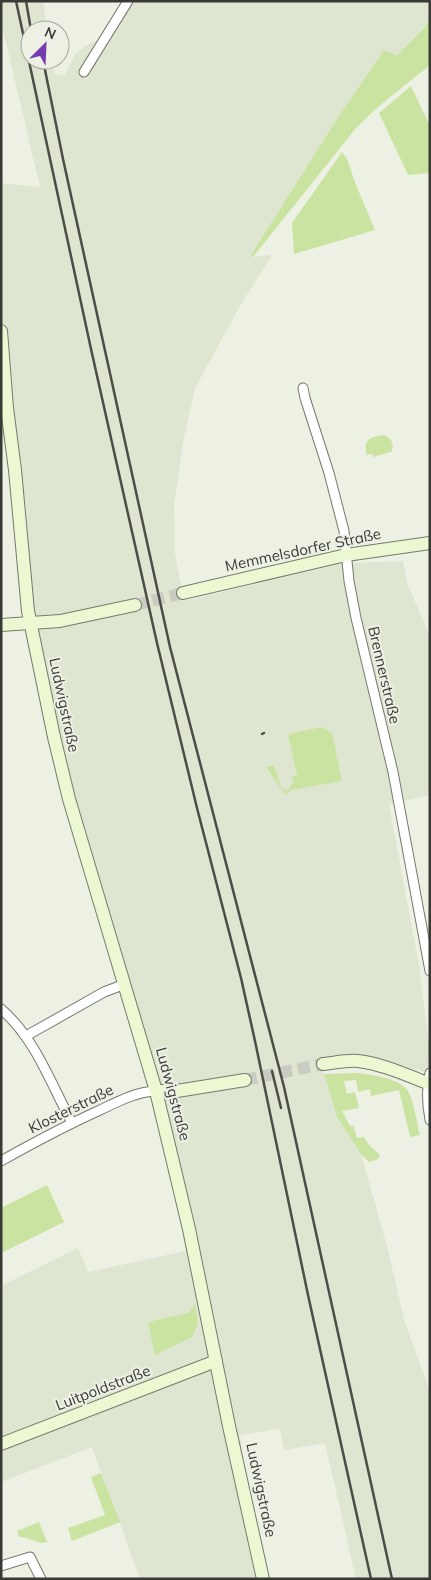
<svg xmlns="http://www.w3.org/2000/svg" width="431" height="1580" viewBox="0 0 431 1580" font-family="Mulish,sans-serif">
<rect width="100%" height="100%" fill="#ecf1e4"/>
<polygon fill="#dee6d1" points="1,1 43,1 47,30 30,30 30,60 52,60 55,74 65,75 75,54 85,46 98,40 122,1 430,1 430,20 423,28 397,55 384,50 337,119 251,256 254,257 272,255 240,306 195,388 184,437 174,505 175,554 184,601 337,565 348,563 403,561 407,583 430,636 430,795 389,805 419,965 429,1046 428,1073 395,1064 367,1058 320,1061 337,1117 361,1154 388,1250 404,1320 430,1391 430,1579 356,1579 325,1443 284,1450 280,1429 240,1435 259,1579 140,1579 92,1447 1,1482 1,1286 78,1248 88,1272 186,1251 155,1090 41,698 1,340 1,183 40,187 1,21"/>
<g fill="#cbe3a0">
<polygon points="430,20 430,65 378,107 356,128 253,257 251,255 337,119 384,50 397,55 423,29"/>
<polygon points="411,86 430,126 430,173 408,175 379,113"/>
<polygon points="342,152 347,159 356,185 375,230 294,254 292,223"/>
<path d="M 384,435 C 392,439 395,444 391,452 L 373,457 L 372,454 L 367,455 C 363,439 370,437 384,435 Z"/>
<polygon points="322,727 332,733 342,781 292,790 285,794 266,767 274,765 281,787 285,790 288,790 291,785 294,784 292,777 297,775 288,734"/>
<path d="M 356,1073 C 370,1074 399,1078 407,1090 C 414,1099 417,1124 420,1135 L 410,1137 L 399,1090 L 371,1096 L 370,1089 L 358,1092 L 356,1080 L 344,1081 L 347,1094 L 355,1092 L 359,1108 L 342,1111 L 350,1126 L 353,1125 L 357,1138 L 364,1137 L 369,1145 L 380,1155 L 378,1159 L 369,1162 L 361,1154 L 337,1117 L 324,1074 Z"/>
<polygon points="47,1185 64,1222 1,1253 1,1208"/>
<polygon points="195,1304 198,1323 192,1337 155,1355 148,1322 189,1313"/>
<polygon points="101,1473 120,1522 72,1541 68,1528 105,1515 91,1477"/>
<path d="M 39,1522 L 47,1542 C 36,1545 30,1536 19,1537 L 17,1531 Z"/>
</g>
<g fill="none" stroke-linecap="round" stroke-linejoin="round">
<g stroke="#c8ccc1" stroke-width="12" stroke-dasharray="12 6" stroke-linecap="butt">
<polyline points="135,605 183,593"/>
<polyline points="245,1080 323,1064"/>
</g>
<g stroke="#757a6e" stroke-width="11">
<g id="street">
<polyline points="84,72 128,1"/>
<polyline points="303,388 305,398 329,473 344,531 349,581 356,618 393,772 430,971"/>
<path d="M 1,1009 C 35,1038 51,1084 72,1123"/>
<polyline points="26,1036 104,992 125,984"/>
<path d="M 430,1073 C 426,1089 427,1104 430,1120"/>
<path d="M 1,1161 C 33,1143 65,1126 98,1111 C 117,1102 135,1092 156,1091"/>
<polyline points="1,1566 30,1557 41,1579"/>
</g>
</g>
<g stroke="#757a6e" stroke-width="14">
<g id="secondary">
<polyline points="1,331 7,408 15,470 28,611 54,737 69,799 156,1091 189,1229 229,1426 263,1579"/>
<polyline points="183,593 346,555 430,543"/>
<polyline points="1,625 60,621 135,605"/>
<path d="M 323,1064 C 334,1063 346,1060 358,1061 C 383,1064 406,1075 430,1084"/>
<polyline points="156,1091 177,1091 245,1080"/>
<polyline points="1,1444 216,1361"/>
</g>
</g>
<use href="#street" stroke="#fff" stroke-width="9"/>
<use href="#secondary" stroke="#ecf8d2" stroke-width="12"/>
<g stroke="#4b4d47" stroke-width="2.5">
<polyline points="16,1 91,349 157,643 197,808 241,978 255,1041 308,1295 371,1579"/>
<polyline points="26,1 31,30"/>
<polyline points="43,60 63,159 170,647 284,1087 392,1579"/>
<polyline points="262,734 264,733"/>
<polyline points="272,1071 281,1108"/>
</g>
</g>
<g text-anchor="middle" stroke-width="4" stroke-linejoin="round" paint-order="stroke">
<g font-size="15" fill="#383a35" stroke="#ecf1e4">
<text transform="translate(303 550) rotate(-12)" y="5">Memmelsdorfer Straße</text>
<text transform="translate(384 675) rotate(77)" y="5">Brennerstraße</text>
<text transform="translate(64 705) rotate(78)" y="5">Ludwigstraße</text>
<text transform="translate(173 1094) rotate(75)" y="5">Ludwigstraße</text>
<text transform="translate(71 1109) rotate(-26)" y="5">Klosterstraße</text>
<text transform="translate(103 1388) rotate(-21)" y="5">Luitpoldstraße</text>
<text transform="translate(261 1490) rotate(78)" y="5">Ludwigstraße</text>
</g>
</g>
<rect width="431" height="1580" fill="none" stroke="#383a35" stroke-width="5"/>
<g transform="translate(45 45) rotate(24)"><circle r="24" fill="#ecf1e4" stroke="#a4a89e"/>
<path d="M0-4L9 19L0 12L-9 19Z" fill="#773bb0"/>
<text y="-8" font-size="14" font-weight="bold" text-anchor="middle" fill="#383a35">N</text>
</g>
</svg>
